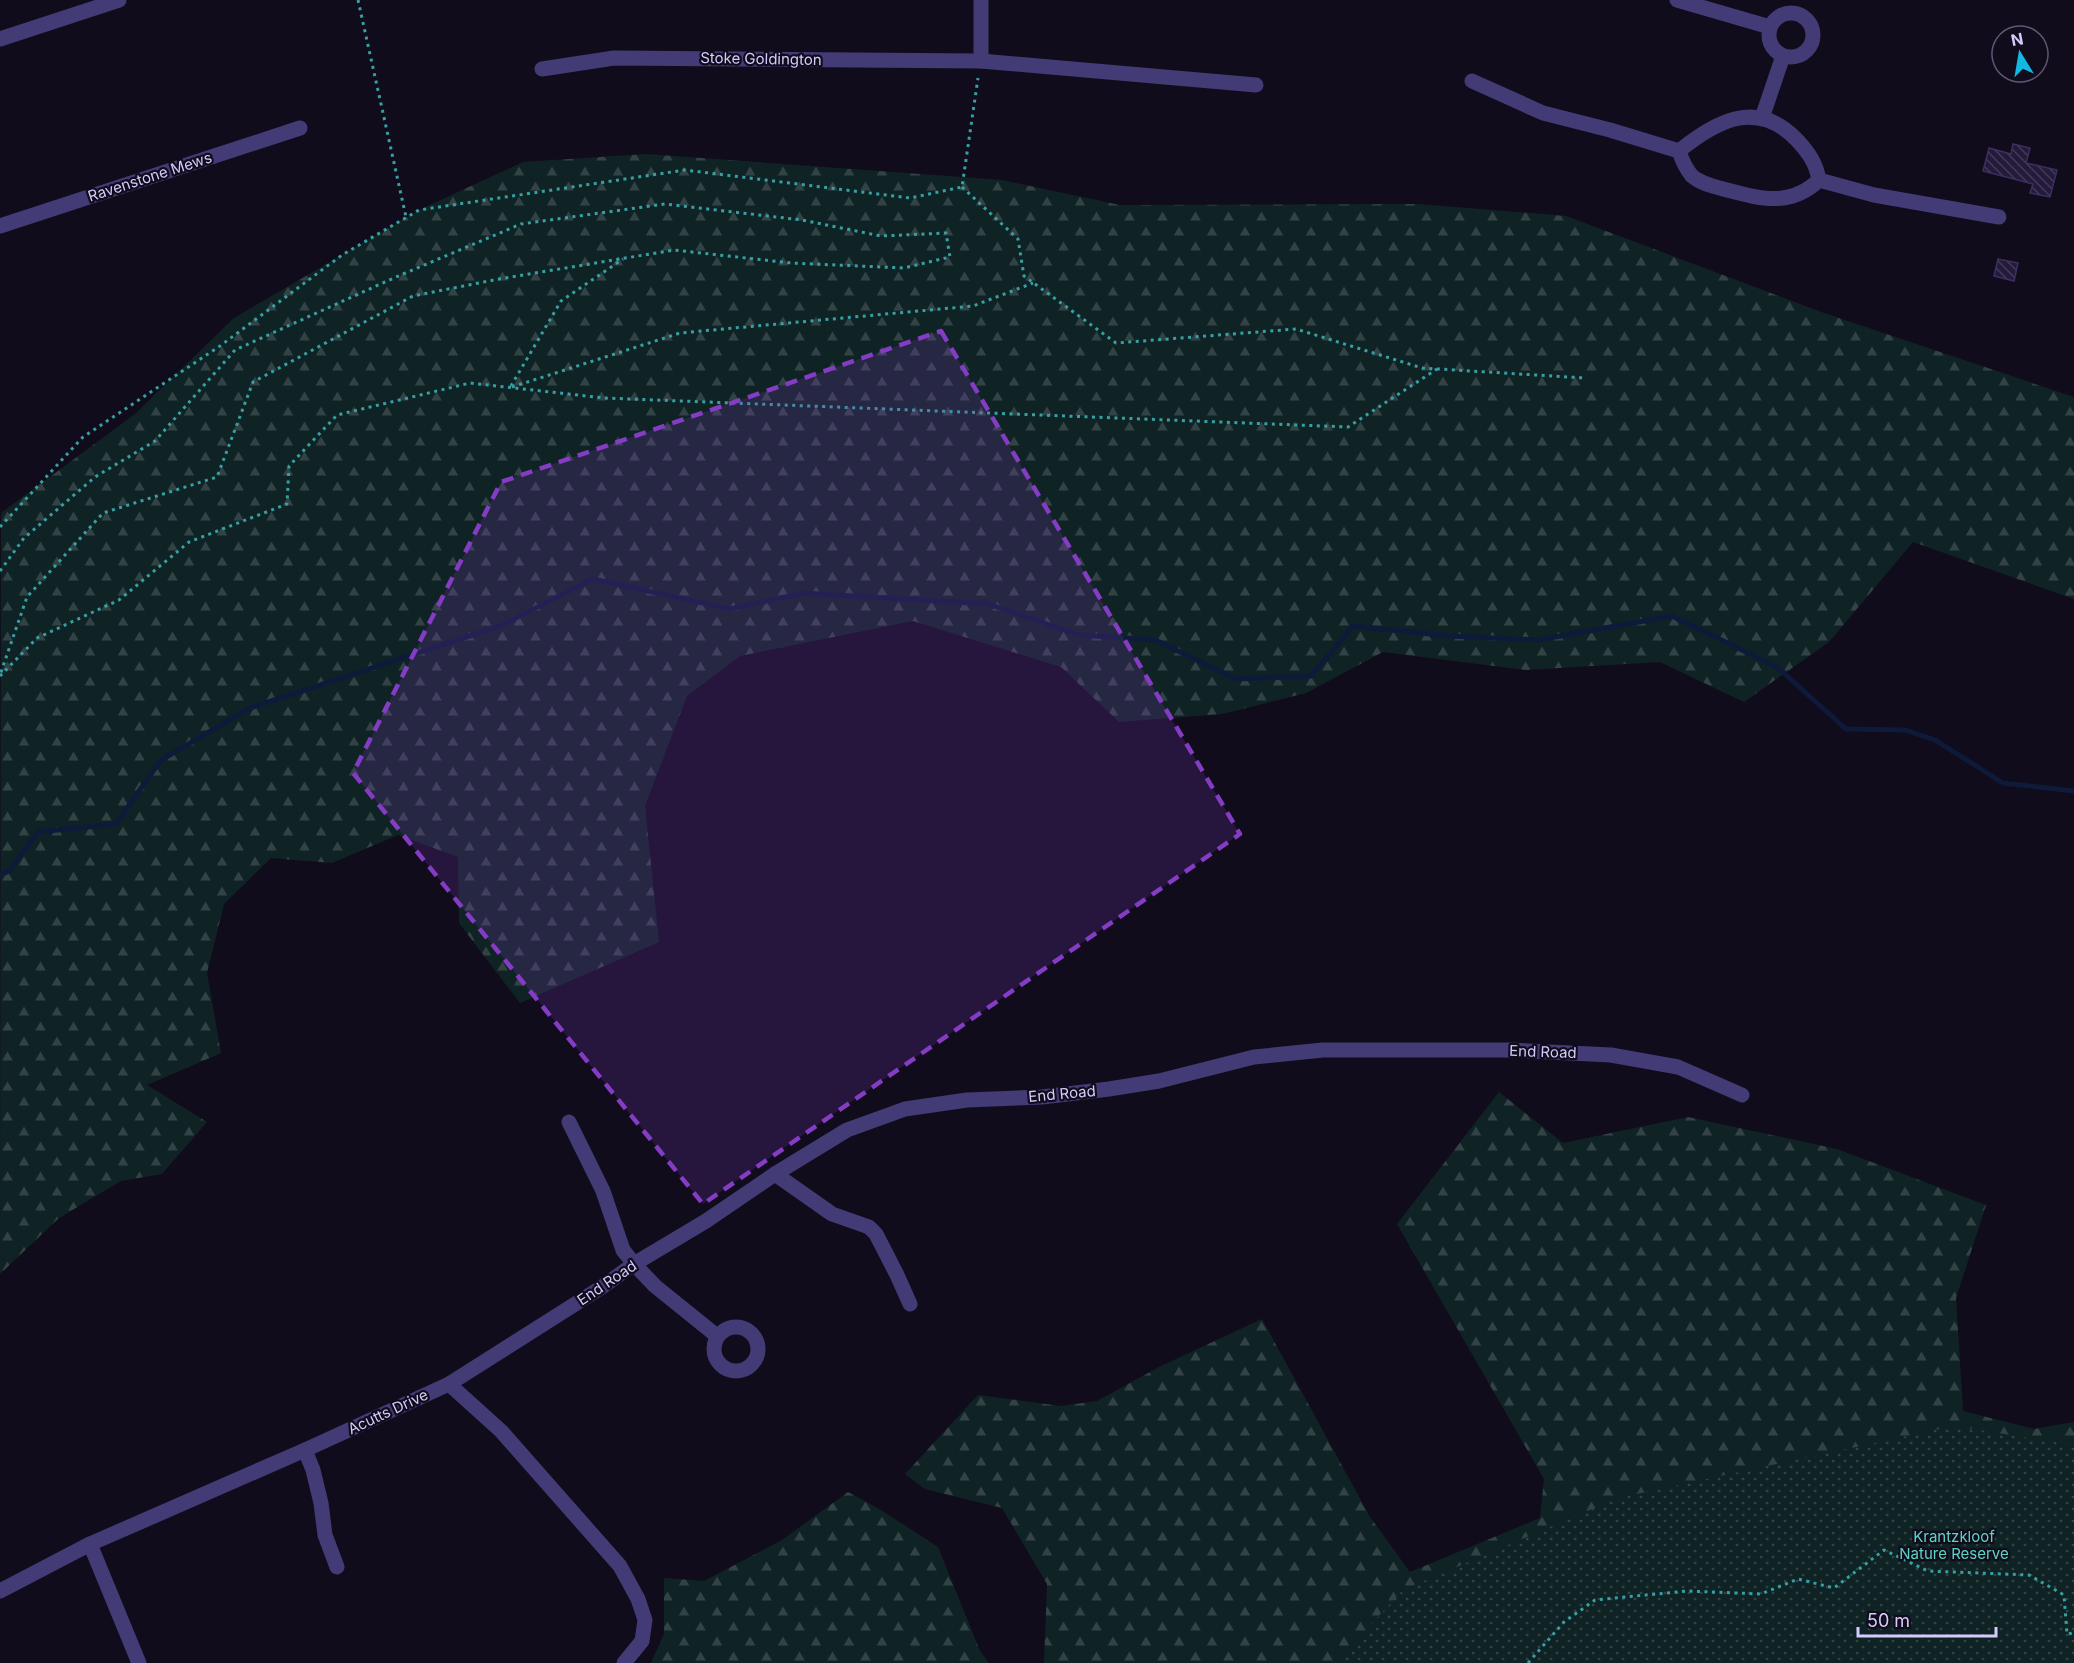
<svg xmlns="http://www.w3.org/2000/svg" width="2074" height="1663" viewBox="0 0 2074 1663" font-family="Inter,sans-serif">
<defs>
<pattern id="forest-firs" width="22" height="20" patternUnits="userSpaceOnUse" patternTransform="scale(1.5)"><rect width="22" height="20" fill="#102324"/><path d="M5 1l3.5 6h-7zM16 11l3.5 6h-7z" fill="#324245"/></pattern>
<pattern id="park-dots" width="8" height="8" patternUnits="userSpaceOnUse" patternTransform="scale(1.5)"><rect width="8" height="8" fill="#102324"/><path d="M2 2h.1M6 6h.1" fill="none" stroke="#324245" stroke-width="1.8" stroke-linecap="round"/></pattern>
<pattern id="building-back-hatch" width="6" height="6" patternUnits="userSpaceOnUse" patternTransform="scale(1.5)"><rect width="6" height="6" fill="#241a3a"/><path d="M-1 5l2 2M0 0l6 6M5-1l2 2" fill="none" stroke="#433a57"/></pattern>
</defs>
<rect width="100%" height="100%" fill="#100c1b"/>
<g fill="url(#forest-firs)">
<polygon points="646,154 1002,180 1120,205 1417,204 1566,216 1824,313 2074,397 2074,599 1913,542 1829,642 1744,702 1660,662 1526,670 1383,652 1306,693 1222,714 1119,722 1061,667 913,621 740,656 687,696 645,806 659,942 520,1003 459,923 458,857 398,835 332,863 271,858 224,904 207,973 221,1053 147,1085 207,1122 162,1174 121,1181 59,1218 0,1274 1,513 135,414 234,318 419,210 523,162"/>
<polygon points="1499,1092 1563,1143 1688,1117 1837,1149 1986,1205 1956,1298 1963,1411 2034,1429 2074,1422 2074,1663 1044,1663 1047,1584 1002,1508 925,1489 905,1474 978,1395 1061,1406 1097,1401 1161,1366 1262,1319 1370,1517 1410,1572 1540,1518 1544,1479 1397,1224"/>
<polygon points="848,1492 881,1510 938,1547 980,1651 989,1663 651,1663 664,1634 664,1578 704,1581 782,1540"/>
</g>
<polygon fill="url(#park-dots)" points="1954,1426 2074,1445 2074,1663 1335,1663 1403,1590 1618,1498"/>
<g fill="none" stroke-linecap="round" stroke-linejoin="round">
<polyline stroke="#0e1a39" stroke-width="5" points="0,875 9,871 38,832 116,824 161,760 250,708 500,626 593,579 730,609 803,593 988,604 1079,635 1155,640 1236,679 1311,676 1353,626 1449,636 1538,640 1672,616 1777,667 1846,729 1905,730 1935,740 2003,783 2074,791"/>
</g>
<g fill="url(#building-back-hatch)" stroke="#3e2e64" stroke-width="1.5">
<polygon points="2013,144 2030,148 2026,163 2057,170 2050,197 2030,193 2033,184 1983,171 1989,148 2011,154"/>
<polygon points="1998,259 2018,263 2014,281 1994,276"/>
</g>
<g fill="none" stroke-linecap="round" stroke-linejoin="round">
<g stroke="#36a0a4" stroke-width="3" stroke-dasharray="3 4.5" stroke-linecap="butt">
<polyline points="358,0 406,217"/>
<polyline points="962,187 1018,239 1024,276 1116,343 1296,329 1422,368 1585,378"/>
<polyline points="511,386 561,301 623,259"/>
<polyline points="512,387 680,333 973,306 1033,283"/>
<polyline points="0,527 83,437 220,346 342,255 419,210 685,170 910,198 962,187 978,78"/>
<polyline points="0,571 24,538 95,477 155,441 235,350 396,277 521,224 665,204 802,220 881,236 946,233 950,257 904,268 791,263 674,250 499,279 413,296 253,382 217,477 103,513 27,597 0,675"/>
<polyline points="0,676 37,638 119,600 189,542 287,504 289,466 337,415 470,383 604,398 1348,427 1437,369"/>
<polyline points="1528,1663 1564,1622 1595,1600 1687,1591 1761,1594 1798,1579 1834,1588 1884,1550 1928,1571 2029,1575 2064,1595 2067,1634 2074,1633"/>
</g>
<g stroke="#433b76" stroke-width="15">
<polyline points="1677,0 1770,27"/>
<circle cx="1791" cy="35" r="22"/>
<polyline points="0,39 119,0"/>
<polyline points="981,61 981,0"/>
<polyline points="542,69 614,58 981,61 1256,85"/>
<path d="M 1472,81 L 1543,113 L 1610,130 L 1679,151 C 1682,160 1686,169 1692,176 C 1701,184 1716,187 1727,190 C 1761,199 1791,207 1819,180"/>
<polyline points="1762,118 1783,56"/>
<path d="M 1679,151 C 1716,121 1757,98 1797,140 C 1809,153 1816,163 1819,180"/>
<polyline points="1819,180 1874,195 1999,217"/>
<polyline points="0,226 300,128"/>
<polyline points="569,1122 603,1191 623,1250 634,1264 655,1286 717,1336"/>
<polyline points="775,1174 832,1214 869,1227 876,1234 897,1275 910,1304"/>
<circle cx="736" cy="1349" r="22"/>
<polyline points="449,1384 501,1431 620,1566 638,1599 645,1620 642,1641 624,1663"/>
<polyline points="305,1450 313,1470 321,1503 325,1535 337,1567"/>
<polyline points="90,1544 139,1663"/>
<polyline points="0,1591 90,1544 305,1450 449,1384 602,1287 634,1264 706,1221 775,1174 847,1130 905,1109 967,1100 1042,1097 1109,1089 1159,1081 1254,1057 1323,1050 1511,1050 1611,1055 1678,1067 1742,1095"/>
</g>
</g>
<path fill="#843cc5" fill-opacity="0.2" stroke="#843cc5" stroke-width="4.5" stroke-dasharray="12 8" stroke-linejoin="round" d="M 941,331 L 1240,834 L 703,1204 L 353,773 L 501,482 Z"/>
<g text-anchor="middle" stroke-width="4.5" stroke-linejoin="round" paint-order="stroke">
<g font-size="15" fill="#d5cafb" stroke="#100c1b">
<text transform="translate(761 59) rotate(1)" y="5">Stoke Goldington</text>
<text transform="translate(150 177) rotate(-18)" y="5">Ravenstone Mews</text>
<text transform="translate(1543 1052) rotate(2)" y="5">End Road</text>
<text transform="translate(1062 1094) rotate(-5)" y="5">End Road</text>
<text transform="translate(607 1283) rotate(-34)" y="5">End Road</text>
<text transform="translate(388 1412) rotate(-25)" y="5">Acutts Drive</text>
</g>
<g font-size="15" fill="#5ed4c1" stroke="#100c1b">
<text x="1954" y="1542">Krantzkloof<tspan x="1954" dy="17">Nature Reserve</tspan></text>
</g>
</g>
<g transform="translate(2020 54) rotate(349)"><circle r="28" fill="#100c1b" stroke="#5f5875" stroke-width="1.5"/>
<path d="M0-4.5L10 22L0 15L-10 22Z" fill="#12b8e0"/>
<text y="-9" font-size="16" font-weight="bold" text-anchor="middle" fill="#d5cafb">N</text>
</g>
<path d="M1858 1627v9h138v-9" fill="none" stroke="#d5cafb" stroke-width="3"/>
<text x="1867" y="1627" font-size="18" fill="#d5cafb" stroke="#100c1b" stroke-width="4.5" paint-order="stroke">50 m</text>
</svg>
